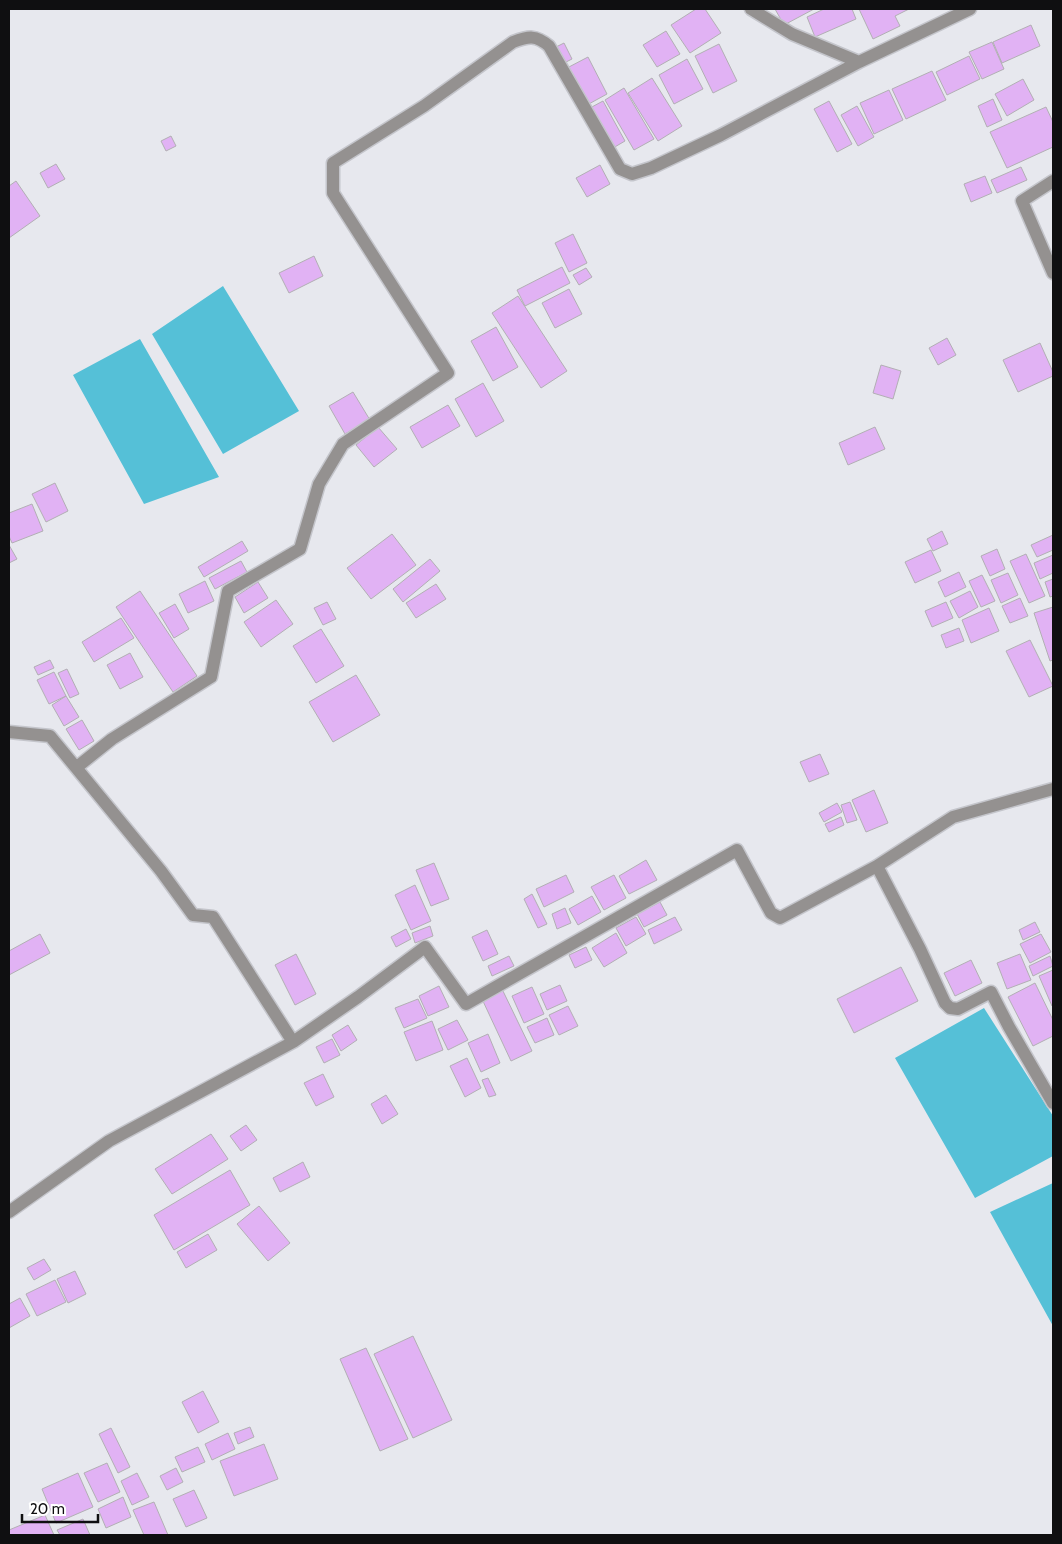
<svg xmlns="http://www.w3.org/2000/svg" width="1062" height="1544" viewBox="0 0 1062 1544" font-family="Cabin,sans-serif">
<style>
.water{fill:#55c0d7}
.building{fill:#e1b2f4;stroke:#b2afb4}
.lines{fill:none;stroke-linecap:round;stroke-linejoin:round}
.street-casing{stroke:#c4c5cb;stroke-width:15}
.street{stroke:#949190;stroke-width:12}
</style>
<rect width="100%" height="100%" fill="#e7e8ee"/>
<path class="water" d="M223 286 299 411 223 454 152 334Z
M140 339 219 477 144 504 73 375Z
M984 1008 1053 1116V1156L975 1198 895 1058Z
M1053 1183V1326L990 1212Z"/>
<path class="building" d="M696 9H705L721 33 690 53 671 25Z
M775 9H814L784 25Z
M824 9H852L856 19 815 37 807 17Z
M859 9H909L895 16 900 26 873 39Z
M1031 25 1040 46 1002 63 993 42Z
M666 31 680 54 657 67 643 45Z
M992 42 1004 69 982 79 969 52Z
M564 43 572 59 564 63 556 47Z
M719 44 737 81 713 93 695 56Z
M969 56 980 79 947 95 936 72Z
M588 57 607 94 587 105 567 68Z
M687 59 703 89 674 104 659 75Z
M932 71 946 100 906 119 892 89Z
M652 78 682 126 658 141 628 93Z
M1023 79 1034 100 1007 116 995 94Z
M624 88 654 139 634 150 605 100Z
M889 90 903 120 874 134 860 103Z
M993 99 1002 120 987 127 978 106Z
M603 101 625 141 613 148 590 108Z
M829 101 852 144 837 152 814 109Z
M857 106 874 137 858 146 841 115Z
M1046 107 1053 122V147L1007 168 990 132Z
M171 136 176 146 166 151 161 141Z
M56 164 65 179 48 188 40 173Z
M600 165 610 184 587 197 576 178Z
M1021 167 1027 180 997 193 991 180Z
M985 176 992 193 971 202 964 184Z
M16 181 40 216 9 238V186Z
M573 234 587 263 569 272 555 243Z
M314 256 323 276 289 293 279 273Z
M562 267 570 283 525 306 517 290Z
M586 268 592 277 579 285 573 275Z
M569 289 582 314 555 328 542 303Z
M518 296 567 371 541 388 492 313Z
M496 327 518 367 493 381 471 341Z
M947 338 956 355 938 365 929 348Z
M1040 343 1053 372V376L1018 392 1003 360Z
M881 365 901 371 893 399 873 393Z
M483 383 504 421 476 437 455 399Z
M353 392 370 420 345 434 329 406Z
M448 405 460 426 422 448 410 427Z
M378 427 397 449 374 467 356 445Z
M875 427 885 449 848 465 839 443Z
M55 483 68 511 46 522 32 494Z
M32 504 43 531 12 543 9 536V513Z
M942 531 948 544 933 551 927 539Z
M392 534 416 565 371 599 347 568Z
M1053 535V550L1037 557 1031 545Z
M242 541 248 551 204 577 198 567Z
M9 545 17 559 9 563Z
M997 549 1005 569 990 576 981 556Z
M931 550 941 571 915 583 905 562Z
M1026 554 1045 596 1029 603 1010 561Z
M1053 555V573L1040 579 1034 563Z
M430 559 440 571 403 602 393 589Z
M241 561 247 572 215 589 209 578Z
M959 572 966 587 945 597 938 582Z
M1008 573 1018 595 1001 603 991 580Z
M982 575 995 601 981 607 969 581Z
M1053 579V596L1050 597 1045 582Z
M205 581 214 601 188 613 179 594Z
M258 582 268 598 244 613 235 597Z
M436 584 446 599 416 618 406 603Z
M140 591 197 676 173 692 116 607Z
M970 591 978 607 959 618 950 601Z
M1020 598 1028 616 1010 623 1002 606Z
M276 600 293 624 261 647 244 622Z
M327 602 336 619 323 625 314 608Z
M946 602 953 618 932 627 925 611Z
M175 604 189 629 174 638 159 613Z
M1053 607V660L1050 661 1034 613Z
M989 608 999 631 971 643 962 620Z
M121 618 134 638 94 662 82 642Z
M959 628 964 641 946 648 941 635Z
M321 629 344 666 316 683 293 646Z
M1030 640 1053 686 1029 697 1006 651Z
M130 653 143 677 120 689 107 665Z
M50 660 54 668 38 675 34 667Z
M67 669 79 694 70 698 58 673Z
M54 672 66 696 49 704 37 680Z
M356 675 380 715 333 742 309 702Z
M66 696 79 717 64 726 52 705Z
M82 720 94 741 79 750 66 729Z
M820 754 829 774 809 782 800 762Z
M874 790 888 823 866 832 852 800Z
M850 802 857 820 847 823 841 805Z
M837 803 842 812 824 822 819 813Z
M841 817 844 825 829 832 825 824Z
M646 860 657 880 629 894 619 876Z
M434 863 449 899 431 906 416 870Z
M566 875 574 892 544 907 536 889Z
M614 875 626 898 604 910 591 887Z
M415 885 431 921 411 930 395 895Z
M532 894 547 924 538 928 524 899Z
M592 896 601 912 578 925 569 909Z
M660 902 667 915 644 927 637 914Z
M565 908 571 923 557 929 552 914Z
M636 917 646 934 626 946 616 928Z
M675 917 682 930 654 944 648 930Z
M1035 922 1040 932 1023 940 1019 930Z
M430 926 433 936 415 943 412 933Z
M406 929 411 939 396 947 391 937Z
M487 930 498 954 483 961 472 937Z
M616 933 627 953 604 967 592 948Z
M40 934 50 953 9 975V951Z
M1041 934 1051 952 1030 963 1020 944Z
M586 947 592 960 575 968 569 955Z
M296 954 316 994 295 1005 275 965Z
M1020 954 1031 980 1007 989 997 963Z
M509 956 514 966 492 976 488 966Z
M1050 956 1053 966 1033 976 1029 966Z
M971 960 982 983 955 996 944 973Z
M901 967 918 1001 854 1033 837 999Z
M1053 970V1006H1052L1039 976Z
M1035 983 1053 1020V1036L1033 1046 1008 997Z
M560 985 567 1001 547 1010 540 994Z
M439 986 449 1007 428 1016 419 996Z
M532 987 544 1014 524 1023 512 996Z
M502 989 532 1051 511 1061 482 999Z
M418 999 427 1018 404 1028 395 1008Z
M568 1006 578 1026 559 1035 549 1015Z
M547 1018 554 1035 535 1043 527 1027Z
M457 1020 468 1040 448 1050 438 1029Z
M432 1021 443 1050 416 1061 404 1032Z
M348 1025 357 1040 341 1051 332 1035Z
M488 1034 500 1063 481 1072 468 1043Z
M332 1039 340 1055 324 1063 316 1047Z
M467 1058 481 1088 465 1097 450 1066Z
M323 1074 334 1097 316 1106 304 1083Z
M488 1078 496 1095 489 1097 482 1080Z
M386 1095 398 1114 382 1124 371 1104Z
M246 1125 257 1140 241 1151 230 1136Z
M211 1134 228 1159 172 1194 155 1169Z
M303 1162 310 1177 280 1192 273 1178Z
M230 1170 250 1205 174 1250 154 1215Z
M259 1206 290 1243 268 1261 237 1224Z
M208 1234 217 1250 186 1268 177 1252Z
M44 1259 51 1270 34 1280 27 1268Z
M75 1271 86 1294 68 1303 57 1279Z
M55 1280 66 1302 37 1316 26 1294Z
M20 1298 30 1316 9 1328V1304Z
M413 1336 452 1420 413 1438 374 1354Z
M366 1348 408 1439 380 1451 340 1359Z
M203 1391 219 1422 198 1433 182 1402Z
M250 1427 254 1437 238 1444 234 1433Z
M111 1428 130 1467 118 1473 99 1434Z
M228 1433 235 1449 212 1460 205 1444Z
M264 1444 278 1479 234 1496 220 1461Z
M198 1447 205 1462 182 1472 175 1457Z
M107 1463 120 1492 98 1502 84 1473Z
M176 1468 183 1482 167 1490 160 1476Z
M78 1473 93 1507 56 1523 42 1489Z
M137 1473 149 1497 132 1505 121 1481Z
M194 1490 207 1518 186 1527 173 1499Z
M123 1497 131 1517 106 1528 98 1509Z
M154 1502 168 1535H144L133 1510Z
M45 1515 54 1535H9V1530Z
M83 1519 90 1535H60L57 1530Z"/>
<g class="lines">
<defs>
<path id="street" d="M751 9 792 34 859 62
M1053 181 1022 201 1053 273
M9 732 50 736 161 871 193 915 213 917 293 1042 358 997 425 947 466 1004 737 850 771 913 780 918 877 866 953 817 1053 789
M77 767 112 739 211 677 228 591 300 549 319 484 343 444 448 373 333 193V163L424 106 513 42C529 36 536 35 549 46L620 169 632 174 651 168 721 135 859 62 970 9
M877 866 920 949 945 1003 950 1008 958 1009 991 992 1009 1027 1053 1103
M9 1212 109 1141 293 1042"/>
</defs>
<use href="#street" class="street-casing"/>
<use href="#street" class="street"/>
</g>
<rect width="1062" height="1544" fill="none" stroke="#0f0f11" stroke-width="20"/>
<path d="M22 1514v8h76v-8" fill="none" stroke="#0f0f11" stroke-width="2.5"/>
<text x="30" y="1514" font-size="15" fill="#0f0f11" stroke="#ffffff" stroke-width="4" paint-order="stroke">20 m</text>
</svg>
